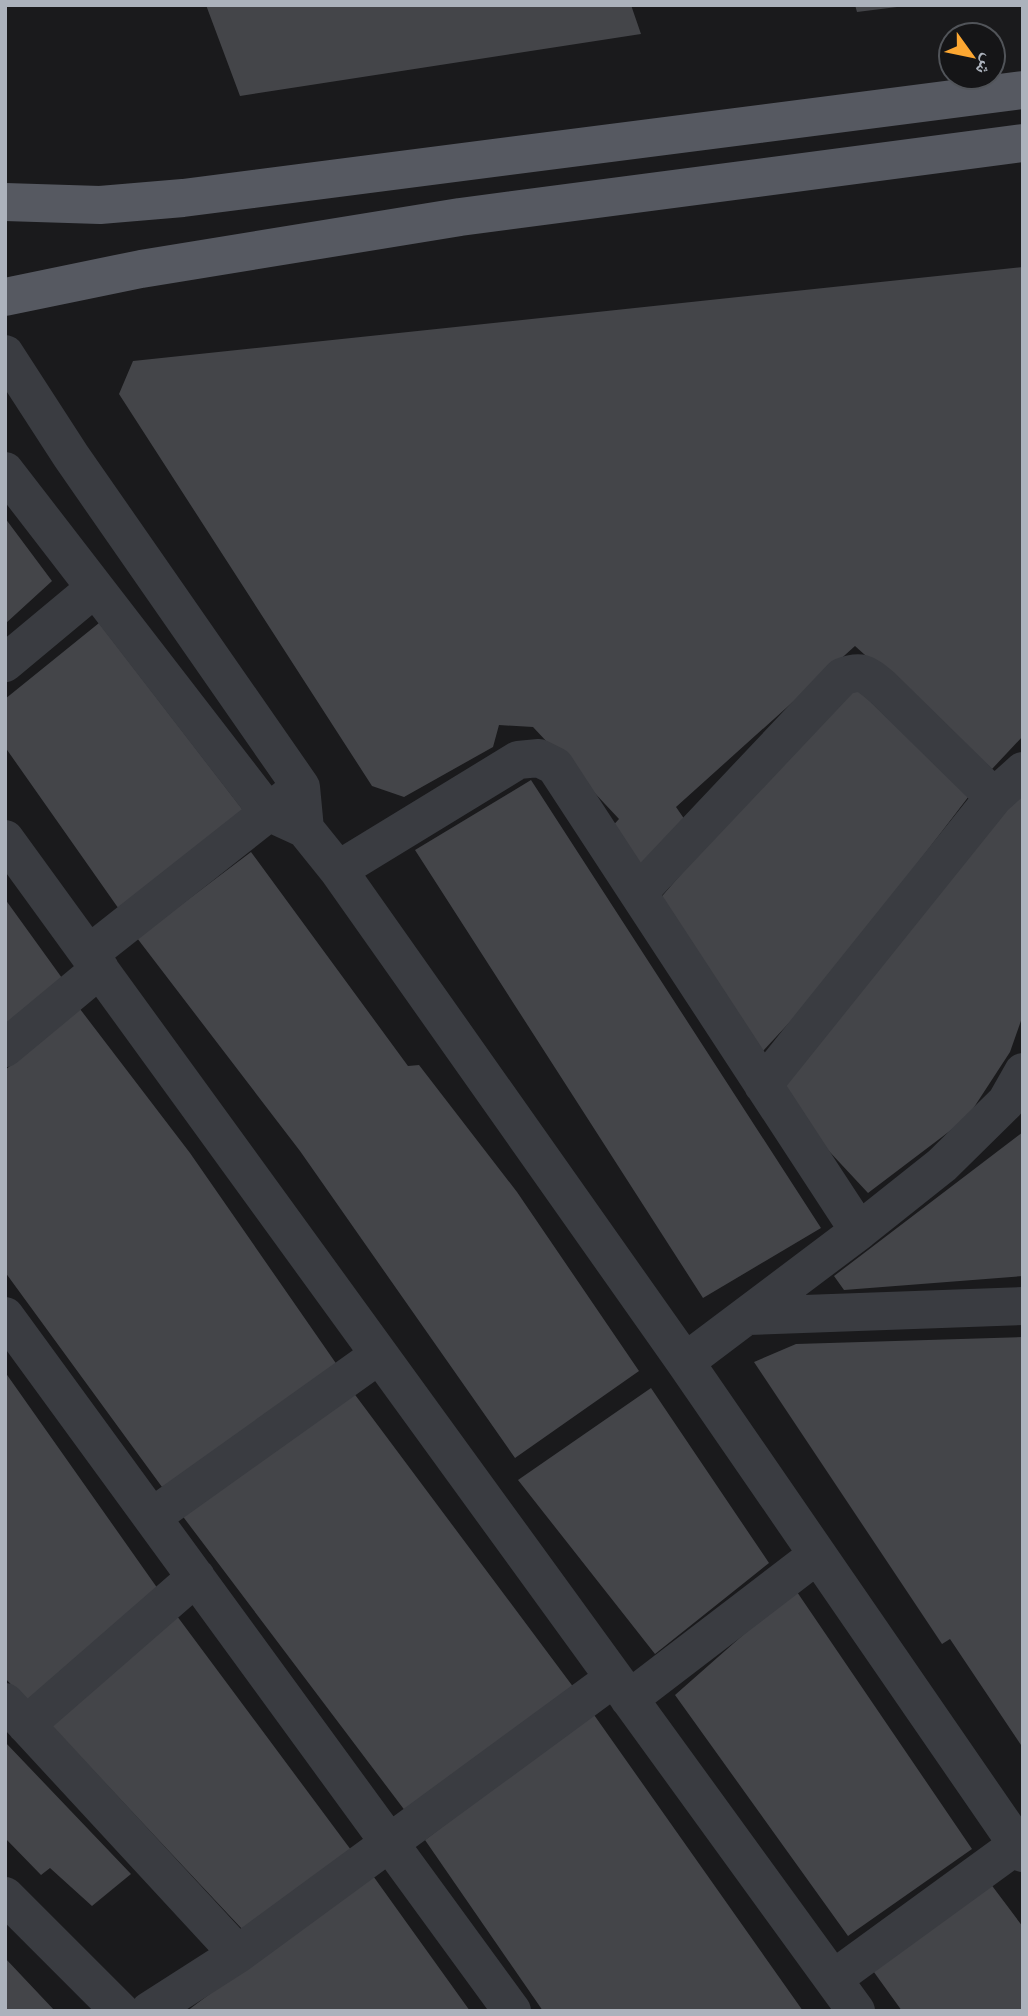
<svg xmlns="http://www.w3.org/2000/svg" width="1028" height="2016" viewBox="0 0 1028 2016" font-family="Raleway,'Noto Naskh Arabic',sans-serif">
<style>
.building{fill:#444549}
.lines{fill:none;stroke-linecap:round;stroke-linejoin:round}
.minor{stroke:#3a3c41;stroke-width:38}
.major{stroke:#565961;stroke-width:38}
</style>
<rect width="100%" height="100%" fill="#1a1a1c"/>
<path class="building" d="M206 5H631L641 34 240 96Z
M855 5H897V7L857 12Z
M1023 267V736L992 769 855 646 676 807 685 820 643 867 607 832 619 819 533 727 499 725 493 747 404 797 372 786 119 394 133 361Z
M5 518 52 581 5 624Z
M99 623 243 810 121 912 5 747V699Z
M851 683 969 796 826 983 763 1051 657 902 782 757Z
M531 780 821 1228 703 1298 415 850Z
M1023 788V1015L1010 1052 967 1118 868 1193 827 1149 777 1084Z
M251 852 408 1066 419 1065 517 1192 639 1371 515 1458 300 1151 137 938Z
M5 899 62 978 5 1025Z
M80 1009 190 1153 342 1372 162 1487 5 1272V1070Z
M1023 1132V1276L844 1290 834 1276Z
M1023 1337V1748L950 1639 942 1644 754 1362 796 1344Z
M5 1372 158 1589 30 1705 5 1678Z
M651 1388 769 1563 655 1654 518 1480Z
M353 1392 577 1692 409 1816 178 1510Z
M795 1589 972 1849 848 1936 675 1695Z
M174 1612 354 1854 243 1930 45 1719Z
M592 1712 803 2011H543L425 1840Z
M5 1742 131 1874 92 1906 50 1868 41 1875 5 1838Z
M371 1873 470 2011H187Z
M990 1883 1023 1927V2011H902L871 1968Z
M5 1958 55 2011H5Z"/>
<g class="lines">
<path class="minor" d="M5 354 71 456 301 787 305 829
M5 471 268 812 305 829 338 870 685 1362 1023 1853
M5 663 95 588
M5 839 856 2011
M338 870 518 760 539 758 555 766 859 1231
M639 892 842 677C862 669 866 674 882 687L994 797
M89 954 288 797
M5 1048 100 969
M763 1085 994 797 1023 771
M5 1316 512 2011
M748 1316 1023 1306
M685 1362 859 1231 942 1165 1006 1102 1023 1072
M152 1517 379 1355
M629 1699 817 1555
M5 1702 238 1954
M26 1725 196 1577
M5 1896 120 2011
M833 1979 1017 1845
M149 2011 238 1954 614 1678"/>
<path class="major" d="M5 202 100 205 183 198 1023 90
M5 297 141 269 460 217 1023 143"/>
</g>
<rect width="1028" height="2016" fill="none" stroke="#acb2bc" stroke-width="14"/>
<g transform="translate(972 56) rotate(123)"><circle r="33" fill="#151517" stroke="#515459" stroke-width="2"/>
<path d="M0-5L12 26L0 18L-12 26Z" fill="#fca732"/>
<text y="-10" font-size="19" font-weight="bold" text-anchor="middle" fill="#acb2bc">ش</text>
</g>
</svg>
